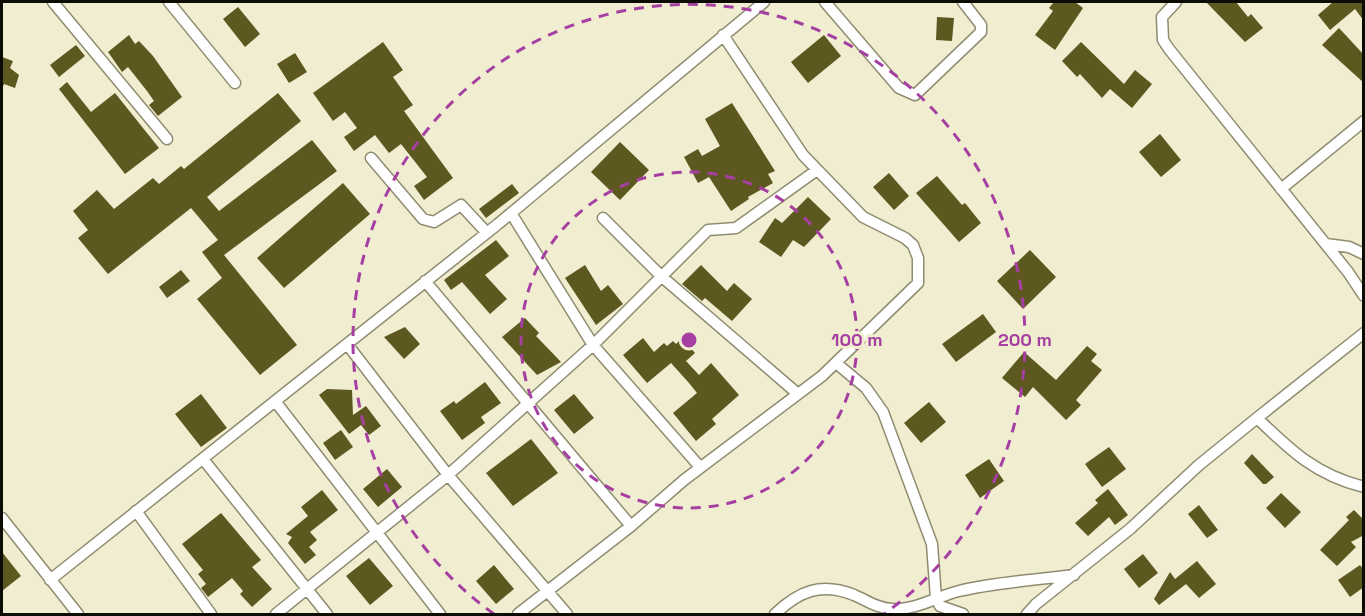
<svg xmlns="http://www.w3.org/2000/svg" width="1365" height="616" viewBox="0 0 1365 616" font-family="'Space Grotesk',sans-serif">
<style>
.building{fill:#5d5720}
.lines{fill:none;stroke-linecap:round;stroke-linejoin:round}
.minor-casing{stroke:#8f8c71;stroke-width:13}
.minor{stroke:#fff;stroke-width:10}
.ring{fill:none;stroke:#a63fa2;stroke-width:3;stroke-dasharray:10 8}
.centre{fill:#a63fa2;stroke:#f0edd0;stroke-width:3}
.ring-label{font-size:18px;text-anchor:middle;font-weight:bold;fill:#a63fa2;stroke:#f0edd0;stroke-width:6;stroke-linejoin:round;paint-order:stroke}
</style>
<rect width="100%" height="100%" fill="#f0edd0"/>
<path class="building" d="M1054 2H1075L1083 8 1055 50 1035 35 1053 11 1049 8Z
M1206 2H1236L1248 17 1251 14 1263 28 1245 42Z
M1333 2H1364V21L1355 9 1330 30 1318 15Z
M238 7 260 34 245 47 223 19Z
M937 17 954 18 952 41 936 40Z
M1339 28 1364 55V83L1322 45Z
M129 35 135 44 139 41 153 56 182 97 158 116 149 105 154 101 147 91 128 67 122 72 108 52Z
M824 35 841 56 808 83 791 62Z
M383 42 403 70 393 77 413 105 404 111 453 178 424 200 414 186 427 177 401 144 389 153 375 135 354 151 344 137 357 128 345 112 333 121 313 93Z
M1081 42 1124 84 1135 70 1152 84 1132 108 1110 89 1102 98 1080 74 1077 77 1062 61Z
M76 45 85 56 59 77 50 65Z
M295 53 307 72 289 83 277 64Z
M2 57 13 61 10 68 19 75 15 88 4 84 2 89Z
M67 82 91 112 115 93 159 148 125 174 59 89Z
M278 93 301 121 207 197 219 211 312 140 337 171 224 255 297 345 260 375 197 299 222 278 202 252 218 240 191 208 108 274 78 238 88 230 73 211 97 190 114 209 153 178 159 184 181 166 184 169Z
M732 103 775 171 768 174 773 183 748 197 749 199 731 211 709 177 698 183 684 157 698 149 702 156 720 146 705 119Z
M1160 134 1181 160 1161 177 1139 152Z
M620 142 649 170 620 200 591 172Z
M889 173 909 196 894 210 873 187Z
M937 176 962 205 965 203 981 223 959 242 916 193Z
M343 183 370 214 284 288 257 258Z
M512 184 519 193 486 218 479 209Z
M808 197 831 219 804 247 793 240 781 257 759 242 775 218 782 223Z
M496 240 509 256 485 275 507 299 490 314 462 282 451 290 444 280Z
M1030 250 1056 277 1023 309 997 281Z
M585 265 601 291 608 285 623 304 596 325 565 278Z
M701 265 727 291 734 283 752 299 732 321 705 298 702 301 682 284Z
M181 270 190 281 167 298 159 287Z
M983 314 996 332 956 362 942 344Z
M525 318 539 333 536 336 561 362 537 375 502 337Z
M405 327 420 344 404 359 384 337Z
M643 338 654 352 664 343 667 346 673 341 676 344 682 338 695 353 686 361 699 375 711 363 739 395 712 419 716 424 696 441 673 413 697 393 689 383 671 363 647 383 623 355Z
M1087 346 1097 354 1091 361 1102 370 1076 400 1081 405 1066 420 1033 387 1025 397 1002 378 1024 352 1056 380Z
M485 382 501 403 481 417 485 423 462 440 440 411 454 401 456 404Z
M327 389 352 390 353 415 366 406 381 426 369 435 361 425 349 434 319 395Z
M201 394 227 428 201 447 175 414Z
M574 394 594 418 574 434 554 410Z
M929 402 946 422 921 443 904 423Z
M341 430 353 447 335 460 323 443Z
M531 439 558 473 513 506 486 473Z
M1109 447 1126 469 1102 487 1085 464Z
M1252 454 1274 477 1266 484H1263L1244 463Z
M989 459 1004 481 980 498 965 475Z
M387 469 402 487 378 507 363 489Z
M1108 489 1128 515 1115 525 1109 517 1088 536 1075 523 1098 503 1095 500Z
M322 490 338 510 310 532 317 540 309 547 316 555 305 564 288 543 292 537 286 534 308 516 301 507Z
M1281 493 1301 512 1285 528 1266 508Z
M1199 505 1218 530 1207 538 1188 514Z
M1354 510 1364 520V535L1351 542 1356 547 1337 566 1320 550 1349 520 1346 517Z
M221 513 261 560 252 567 272 589 252 607 240 594 243 591 232 578 208 597 201 588 206 584 198 574 203 570 182 544Z
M2 552 21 576 2 591Z
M1143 554 1158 573 1139 588 1124 569Z
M369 558 393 586 370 605 346 576Z
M1197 561 1216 584 1199 598 1186 584 1159 605 1154 599 1170 572 1175 579Z
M494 565 514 589 496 604 476 581Z
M1360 565 1364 570V587L1350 597 1338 580Z"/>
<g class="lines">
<defs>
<path id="minor" d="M53 2 167 139
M169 2 235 83
M825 2 899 88 915 95 981 32V25L963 2
M1176 2 1162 17 1163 40 1169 49 1348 272 1364 296
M371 158 423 219 434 222 461 205 487 233
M1281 189 1364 121
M511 213 593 345 700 467
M603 218 661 276 798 394
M1326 244 1349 247 1364 254
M425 281 631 526
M347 344 448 475 567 614
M836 363 866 388 883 412 932 544 936 598 940 606 963 614
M275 401 440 614
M1257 418C1291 451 1316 475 1364 487
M203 459 327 614
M136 511 211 614
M2 518 78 614
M50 580 498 224 764 2
M276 614 448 475 593 345 708 230 736 228 817 170
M518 614 631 526 684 480 822 376 918 283V258L913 245 905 238 863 217 803 155 723 35
M775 614C799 591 821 582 854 595 868 601 877 608 892 609 914 611 938 596 959 591 997 582 1035 580 1074 575
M1027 614 1036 604 1130 529 1199 465 1257 418 1364 333"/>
</defs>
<use href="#minor" class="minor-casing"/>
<use href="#minor" class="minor"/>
</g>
<g class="ring">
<circle cx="689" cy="340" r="168"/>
<path d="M494 614A336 336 0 1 1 884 614"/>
</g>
<circle cx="689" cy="340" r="9" class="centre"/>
<g class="ring-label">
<text x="857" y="346">100 m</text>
<text x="1025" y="346">200 m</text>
</g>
<rect width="1365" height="616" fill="none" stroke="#0d0c04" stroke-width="6"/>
</svg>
